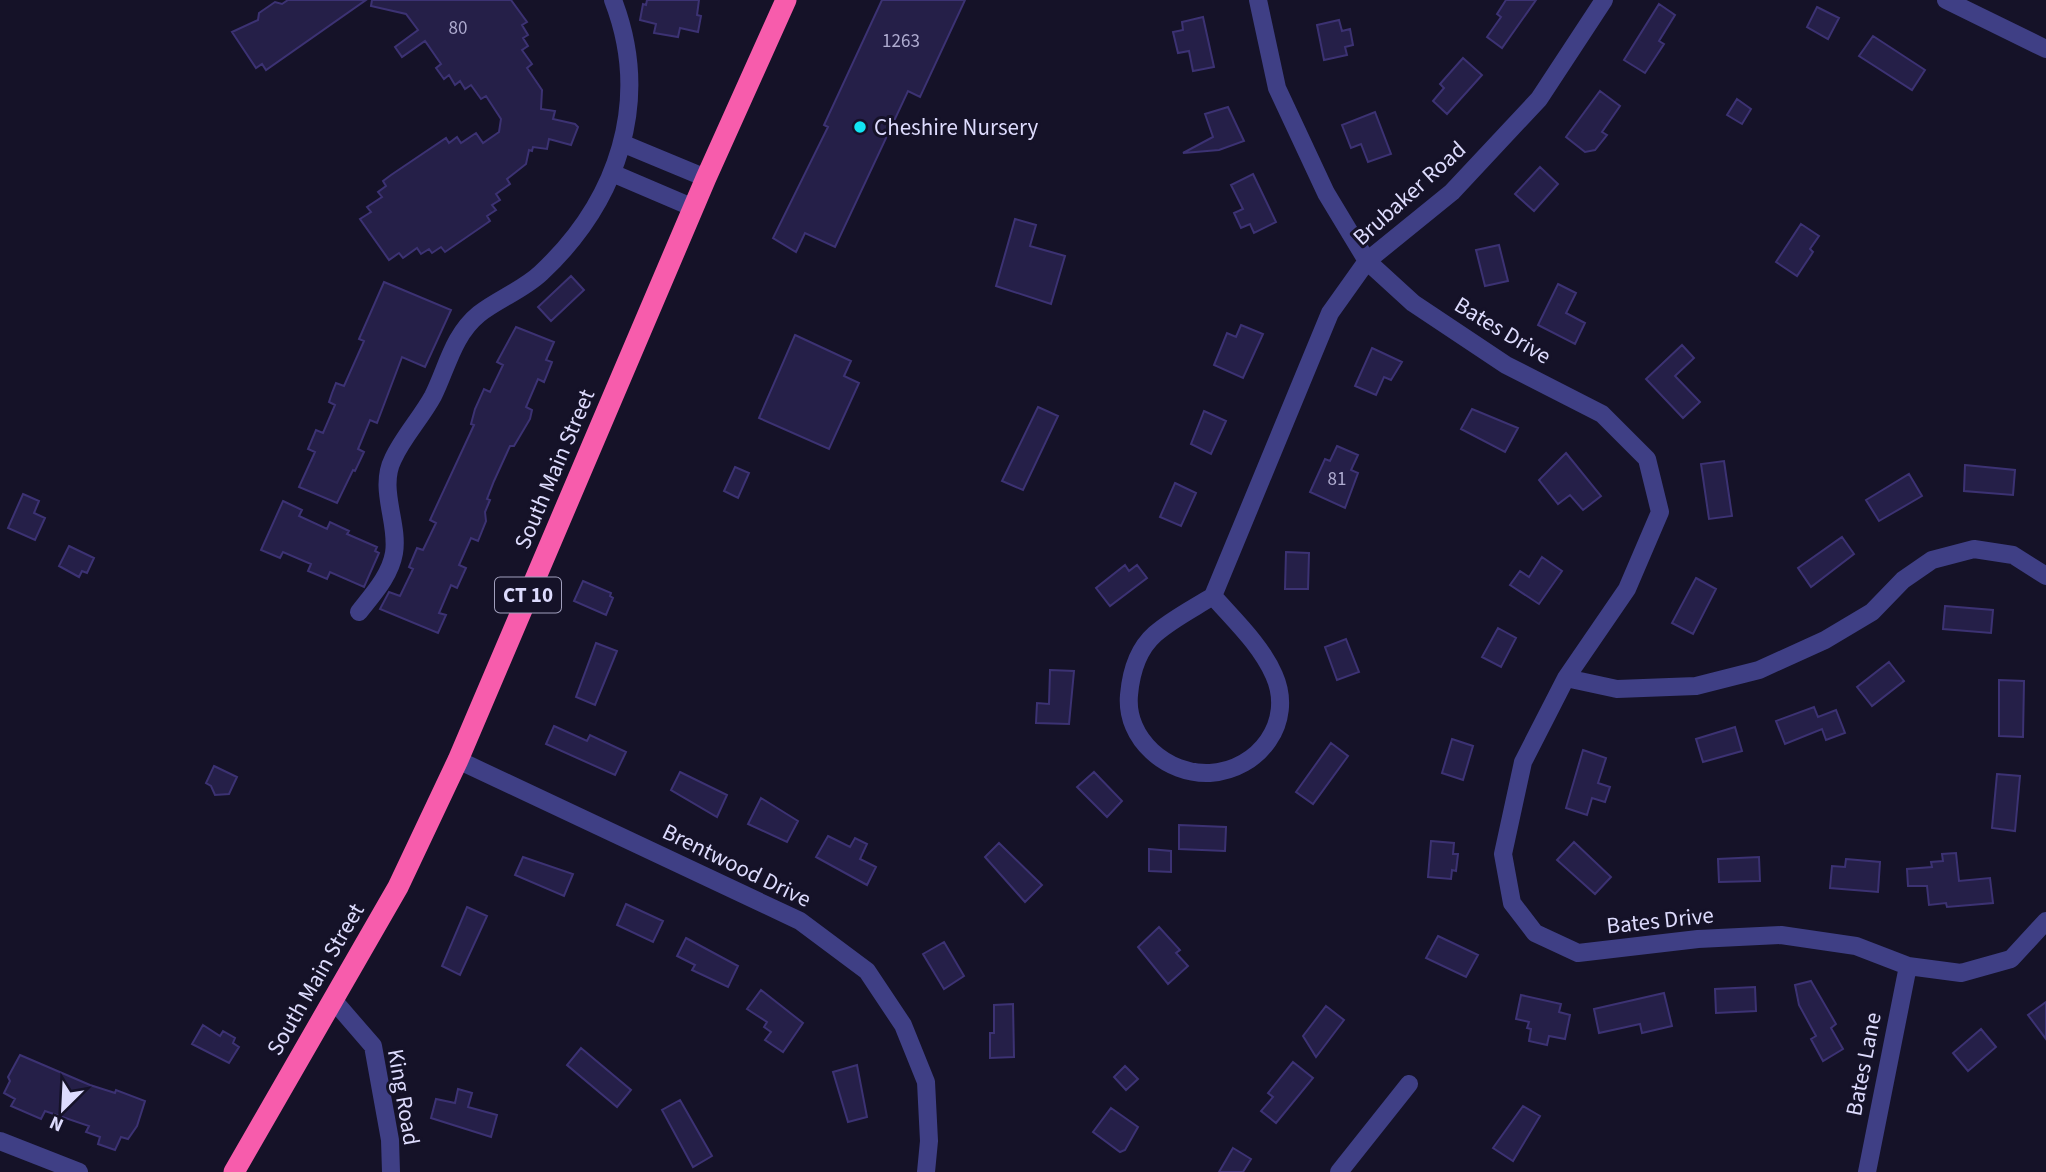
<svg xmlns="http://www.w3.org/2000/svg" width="2046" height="1172" viewBox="0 0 2046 1172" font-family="'Source Sans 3',sans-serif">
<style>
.building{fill:#251f48;stroke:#3c3273;stroke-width:2}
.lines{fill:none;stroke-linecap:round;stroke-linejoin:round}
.minor{stroke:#3f3f85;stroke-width:18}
.highway{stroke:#f75cac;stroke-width:21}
.poi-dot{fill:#11e5f3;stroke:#151228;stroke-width:2.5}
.labels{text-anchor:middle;stroke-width:6;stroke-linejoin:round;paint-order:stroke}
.number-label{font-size:19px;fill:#afacd0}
.shield{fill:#151228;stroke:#a19fbd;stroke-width:2}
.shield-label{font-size:21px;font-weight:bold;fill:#dddbfd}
.poi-label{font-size:23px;fill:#dddbfd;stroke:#151228;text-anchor:start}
.street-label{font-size:23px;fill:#dddbfd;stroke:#151228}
</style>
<rect width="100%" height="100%" fill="#151228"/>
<path class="building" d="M288 0H366L266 70 262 64 256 68 232 32 258 20 259 13 275 2 282 4Z
M372 0H511L527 22 522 25 528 35 523 38 528 46 522 50 532 64 527 68 542 90 541 109 555 111 553 119 575 124 578 127 571 145 549 139 547 149 533 147 532 151 529 150 526 164 507 179 510 184 496 194 500 200 492 205 496 210 487 216 490 221 445 252 441 247 432 253 429 249 421 254 417 248 403 258 399 253 389 260 360 219 371 212 367 207 382 197 378 192 386 186 383 181 391 175 446 138 449 143 457 137 461 143 476 133 483 143 499 132 501 119 486 96 481 99 471 85 465 89 460 81 455 85 449 75 444 79 436 68 441 64 425 41 402 57 395 47 418 30 406 14 371 6Z
M647 0H699L697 15 701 16 698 32 680 28 678 37 654 33 656 24 640 20 643 4 646 5Z
M882 0H965L920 97 908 91 835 247 805 233 796 252 773 238 828 127 824 125Z
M1506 0H1536L1502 48 1487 37 1501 17 1497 14Z
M1659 4 1675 15 1659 41 1664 44 1645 73 1624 60Z
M1817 7 1839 18 1828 39 1807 27Z
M1203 17 1214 67 1193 71 1189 51 1178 53 1173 32 1183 30 1182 22Z
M1339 20 1342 31 1350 29 1353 45 1345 47 1347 55 1324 60 1317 25Z
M1873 36 1925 70 1912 90 1859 56Z
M1463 58 1482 75 1447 114 1433 101 1444 88 1440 84Z
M1600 91 1620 106 1602 132 1607 135 1595 150 1585 152 1566 137Z
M1737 99 1751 109 1742 124 1727 115Z
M1228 107 1244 141 1219 150 1183 153 1213 137 1205 114Z
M1375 112 1391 154 1368 162 1361 144 1351 148 1342 125Z
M1540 167 1558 184 1534 211 1515 194Z
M1253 174 1276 222 1254 233 1250 224 1241 228 1234 213 1243 209 1231 185Z
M1015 219 1036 225 1030 246 1065 256 1051 304 996 286Z
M1801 224 1819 236 1810 249 1813 252 1797 276 1776 262Z
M1499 245 1508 281 1485 286 1476 250Z
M571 276 584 290 551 321 538 307Z
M384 282 451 310 425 367 402 357 377 423 370 420 358 449 364 452 355 471 353 470 337 503 299 487 315 452 308 449 316 430 323 433 335 405 329 402 332 393 336 383 344 386 364 341 359 339Z
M1558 284 1576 293 1566 313 1585 323 1575 344 1538 325Z
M1241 325 1263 334 1243 378 1214 365 1227 333 1236 337Z
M516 327 554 342 546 360 552 362 544 382 538 379 526 407 532 410 530 419 514 446H510L494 481 487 499 490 500 485 512 486 521 478 541 471 538 459 565 466 568 457 588 451 585 439 613 446 615 438 633 380 609 389 592 400 596 413 569 409 567 417 548 423 550 436 523 430 520 474 425 471 424 475 409 484 389 490 392 503 365 497 362Z
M795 335 851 361 844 376 859 383 829 449 759 418Z
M1682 345 1694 358 1675 376 1700 402 1683 418 1646 379Z
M1372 348 1402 362 1391 380 1384 377 1376 395 1355 386Z
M1038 407 1058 416 1023 490 1002 481Z
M1472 409 1518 428 1505 452 1461 429Z
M1204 411 1226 421 1211 454 1191 444Z
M1337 446 1358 455 1351 470 1358 473 1345 508 1310 492 1325 459 1330 461Z
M1566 453 1601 496 1583 510 1570 495 1558 504 1539 480Z
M1724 461 1732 516 1709 519 1701 464Z
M1965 465 2015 470 2013 495 1964 491Z
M735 467 749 473 738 498 724 491Z
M1909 474 1922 496 1879 521 1866 500Z
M1175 483 1196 493 1181 526 1160 517Z
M23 494 39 501 34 513 45 518 35 540 8 528Z
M283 501 302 510 299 516 327 529 330 522 349 531 347 534 377 547 375 551 379 553 364 587 330 572 327 579 308 571 311 564 283 552 280 558 261 550Z
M1842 537 1854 554 1811 587 1798 568Z
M69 546 94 558 87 573 82 571 79 577 59 566Z
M1286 552 1309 553 1308 589H1285Z
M1542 557 1562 571 1539 604 1510 585 1520 571 1529 577Z
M1125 565 1129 571 1137 565 1147 578 1110 606 1096 588Z
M1696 578 1716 589 1693 634 1672 623Z
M583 581 611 593 610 596 613 598 606 615 574 601Z
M1945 606 1993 610 1991 633 1943 629Z
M1498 628 1516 638 1501 667 1482 657Z
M1346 639 1359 672 1337 680 1325 647Z
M596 643 617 651 595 705 576 697Z
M1889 662 1904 681 1872 706 1857 687Z
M1050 670 1074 671 1069 724 1036 723 1037 703 1049 704Z
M1999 680 2024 681 2023 737 1999 736Z
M1814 707 1818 717 1836 710 1845 733 1826 740 1822 729 1785 744 1776 721Z
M554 726 587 741 590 735 626 752 615 775 546 744Z
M1735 727 1742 751 1703 762 1696 739Z
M1452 739 1473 746 1463 780 1442 773Z
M1331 743 1348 756 1313 804 1296 792Z
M1583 750 1606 758 1598 783 1610 787 1605 802 1592 798 1587 815 1566 808Z
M214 766 237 777 229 794 215 795 211 786 206 783Z
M680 772 727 795 717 817 671 790Z
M1094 772 1122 801 1107 817 1077 787Z
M1997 774 2020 776 2015 831 1992 828Z
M761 798 798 821 787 842 748 824Z
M1179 825 1226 827 1225 851 1179 849Z
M828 836 850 847 855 838 867 844 860 859 876 867 867 885 816 857Z
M1431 841 1454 843 1453 854H1458L1456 871 1452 870 1451 879 1428 877Z
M1574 842 1611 877 1595 894 1557 860Z
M999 843 1042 885 1025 902 985 857Z
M1149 849 1171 851V872L1149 871Z
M1956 853 1959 881 1990 878 1993 903 1947 907 1946 903 1929 905 1927 886H1908L1907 869 1932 867 1931 862 1943 861 1942 854Z
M523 857 573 874 564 896 515 875Z
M1759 857 1760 881 1719 882 1718 859Z
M1846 859 1880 862 1878 892 1830 888 1832 866 1845 867Z
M626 904 663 921 653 942 617 925Z
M467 907 487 916 460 975 442 966Z
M1159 927 1180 950 1176 953 1188 966 1168 984 1138 947Z
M1438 936 1478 955 1466 977 1426 958Z
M686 938 738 966 728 987 692 970 695 965 677 956Z
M944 942 964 976 944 989 923 954Z
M1811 981 1836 1024 1831 1028 1843 1049 1823 1061 1811 1039 1816 1036 1799 1005 1795 985Z
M1755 987 1756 1011 1716 1013 1715 989Z
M761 990 803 1023 783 1052 765 1040 771 1032 764 1027 767 1022 747 1009Z
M1664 993 1672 1026 1642 1033 1640 1024 1599 1033 1594 1009Z
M1521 995 1561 1004 1559 1012 1570 1015 1565 1039 1549 1036 1547 1045 1529 1041 1531 1029 1527 1028 1529 1022 1516 1019Z
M2046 1002V1039L2028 1015Z
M1013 1004 1014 1057 990 1058V1033H994V1005Z
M1326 1006 1344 1020 1316 1057 1303 1036Z
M203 1025 220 1036 223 1031 235 1038 233 1043 239 1047 229 1063 192 1044Z
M1981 1029 1996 1047 1968 1071 1953 1053Z
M581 1048 631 1090 617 1107 567 1065Z
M20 1055 90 1085 115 1093 116 1090 145 1101 137 1126 128 1139 121 1137 115 1150 98 1144 100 1137 86 1132 89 1126 45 1111 41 1119 11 1106 15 1099 4 1093 10 1081 8 1077Z
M1293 1062 1313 1078 1276 1123 1261 1111 1273 1097 1268 1093Z
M857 1065 867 1117 848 1122 833 1072Z
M1125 1066 1138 1079 1126 1090 1114 1077Z
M458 1089 472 1093 468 1107 497 1115 491 1137 431 1118 436 1099 455 1103Z
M680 1100 712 1156 693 1167 662 1110Z
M1523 1106 1540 1116 1513 1161 1493 1148Z
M1111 1108 1138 1127 1125 1150 1120 1152 1093 1132Z
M1233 1148 1251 1159 1243 1172H1219Z"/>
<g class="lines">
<path class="minor" d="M1258 0 1277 88 1326 193 1367 261 1413 303 1506 365 1602 414 1647 459 1660 512 1627 589 1566 678 1523 762 1503 854 1512 903 1535 933 1578 953 1698 939 1781 935 1856 946 1908 966 1961 973 2011 959 2046 921
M1946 0 2046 49
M624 144 706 178
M612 173 694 208
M1213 596 1330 313 1367 261 1452 192 1539 99 1604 0
M1213 596C1234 620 1261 645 1274 675 1295 722 1259 770 1210 773 1167 775 1125 739 1129 695 1131 672 1137 650 1155 634 1172 619 1194 608 1213 596Z
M359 612C373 594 390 576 394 553 399 523 378 489 393 459 403 437 421 418 433 396 447 368 453 335 479 314 498 299 523 290 541 273 618 201 652 101 613 0
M1566 678 1617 689 1696 686 1759 670 1825 640 1872 612 1903 580 1932 560 1974 549 2013 555 2046 576
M458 760 800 921 867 971 903 1025 926 1082 929 1141 926 1172
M334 1001 373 1046 390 1140 391 1172
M0 1141 79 1172
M1339 1172 1409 1084
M1867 1172 1908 966"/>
<path class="highway" d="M234 1172 398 887 458 760 706 178 786 0"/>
</g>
<circle class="poi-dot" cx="860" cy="127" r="7"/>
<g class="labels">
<g class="number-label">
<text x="458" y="34">80</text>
<text x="901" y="47">1263</text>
<text x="1337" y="485">81</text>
</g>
<rect class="shield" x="495" y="577.5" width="66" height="35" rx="5"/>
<g class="shield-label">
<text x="528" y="602">CT 10</text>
</g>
<g class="poi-label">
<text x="874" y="135">Cheshire Nursery</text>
</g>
<g class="street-label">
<text transform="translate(1409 193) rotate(-42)" y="8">Brubaker Road</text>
<text transform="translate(1503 330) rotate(31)" y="8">Bates Drive</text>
<text transform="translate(554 469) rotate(-67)" y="8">South Main Street</text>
<text transform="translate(737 865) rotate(26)" y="8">Brentwood Drive</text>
<text transform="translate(1660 920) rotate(-6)" y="8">Bates Drive</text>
<text transform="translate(315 979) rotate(-60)" y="8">South Main Street</text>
<text transform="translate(1863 1064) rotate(-79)" y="8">Bates Lane</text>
<text transform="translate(404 1097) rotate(80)" y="8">King Road</text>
</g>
</g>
<g transform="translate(63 1109) rotate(204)" stroke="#151228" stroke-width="5" paint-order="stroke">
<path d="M0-5L12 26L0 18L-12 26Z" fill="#dddbfd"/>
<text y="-10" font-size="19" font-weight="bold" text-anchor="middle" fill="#dddbfd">N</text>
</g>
</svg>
